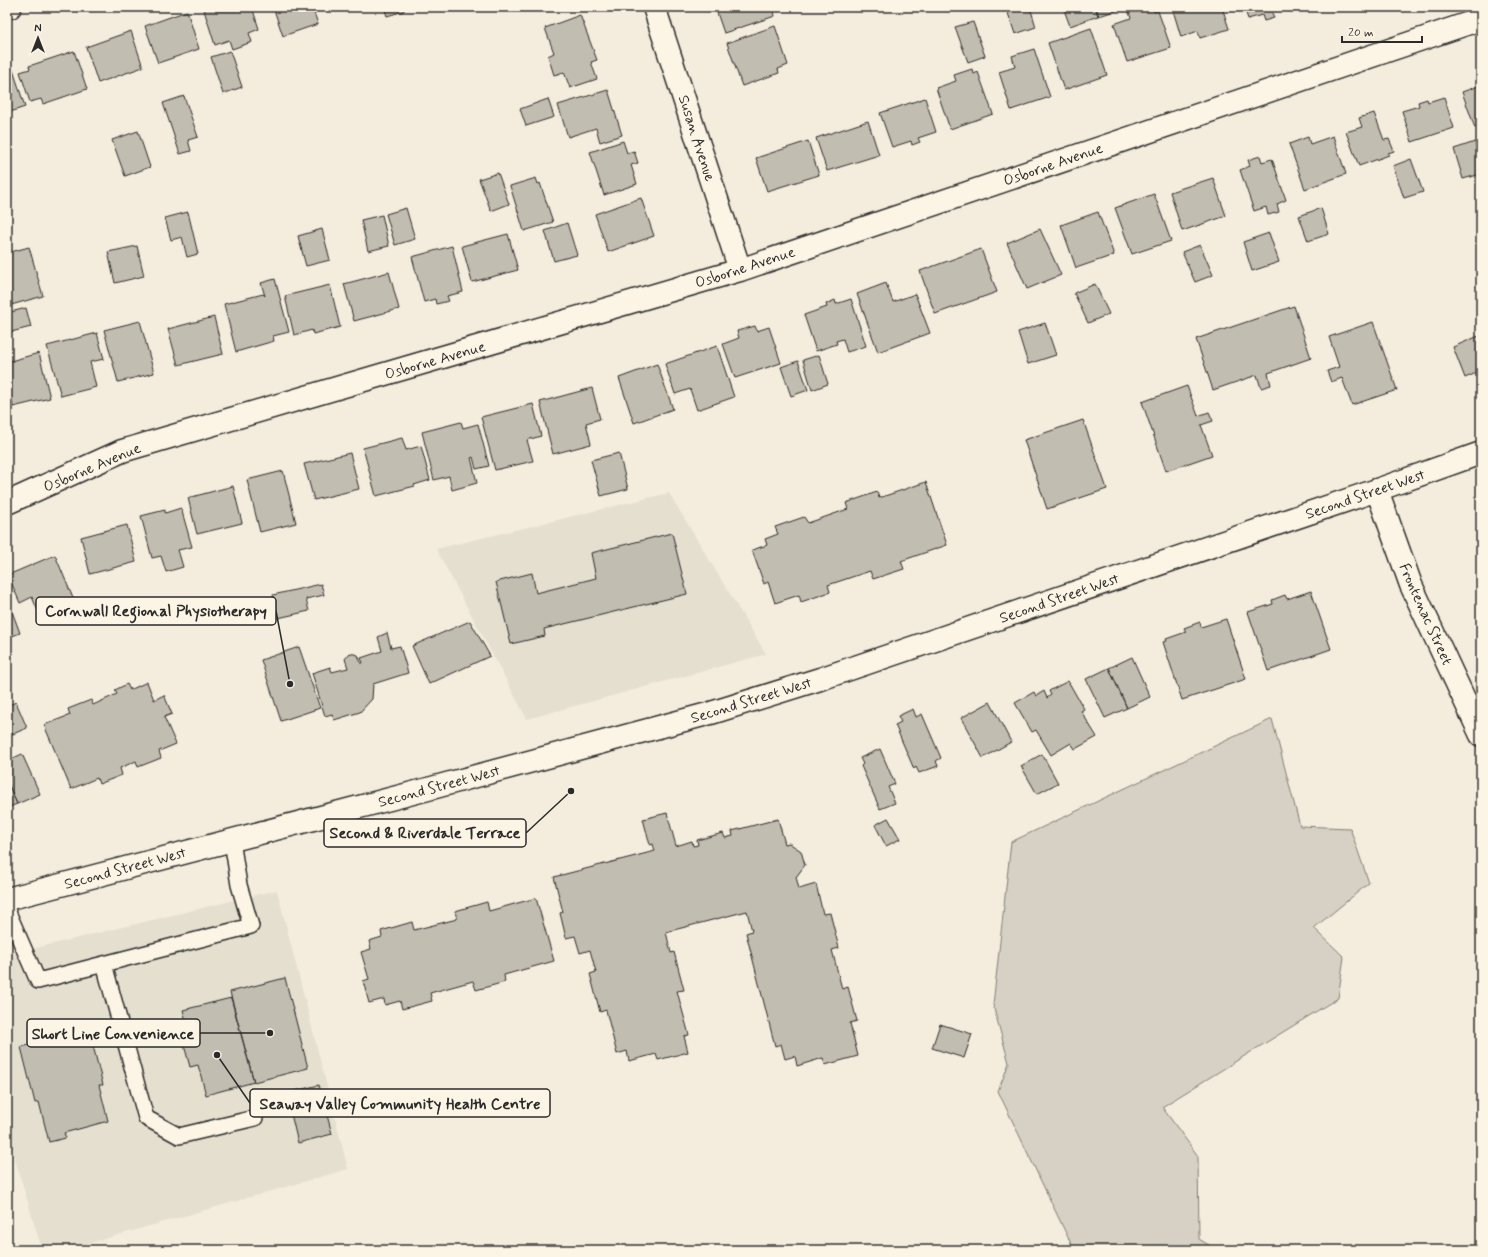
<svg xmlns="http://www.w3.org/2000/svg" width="1488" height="1257" viewBox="0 0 1488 1257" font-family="Mynerve,sans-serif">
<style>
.built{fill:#e5dfd0}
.green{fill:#d6d1c4;stroke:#807e78}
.building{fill:#c2bdb1;stroke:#2b2b2b}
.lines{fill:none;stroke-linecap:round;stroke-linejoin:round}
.service-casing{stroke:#2b2b2b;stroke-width:18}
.minor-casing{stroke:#2b2b2b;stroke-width:25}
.secondary-casing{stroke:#2b2b2b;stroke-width:25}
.service{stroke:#fcf5e5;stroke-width:15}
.minor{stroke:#fcf5e5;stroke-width:22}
.secondary{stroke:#fcf5e5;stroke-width:22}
.labels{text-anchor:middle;stroke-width:3;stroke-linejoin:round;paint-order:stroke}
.street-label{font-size:15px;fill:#2b2b2b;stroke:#fcf5e5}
.leader{fill:none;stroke:#2b2b2b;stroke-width:1.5}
.callout-dot{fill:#2b2b2b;stroke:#fcf5e5;stroke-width:1.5}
.callout{fill:#fcf5e5;stroke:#2b2b2b;stroke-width:1.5}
.callout-label{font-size:16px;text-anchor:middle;font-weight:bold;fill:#2b2b2b}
</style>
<rect width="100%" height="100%" fill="#f4edde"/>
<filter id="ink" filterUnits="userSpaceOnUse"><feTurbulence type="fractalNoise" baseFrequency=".025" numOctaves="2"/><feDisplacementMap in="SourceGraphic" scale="8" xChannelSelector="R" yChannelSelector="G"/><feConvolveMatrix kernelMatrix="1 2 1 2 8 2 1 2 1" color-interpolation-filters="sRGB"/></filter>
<g filter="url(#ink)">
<path class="built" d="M669 493 766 654 527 719 436 549Z
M277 890 348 1169 66 1250H42L7 1132V955Z"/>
<path class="green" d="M1272 719 1300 826 1350 828 1369 883 1314 928 1344 957 1338 998 1162 1107 1198 1156 1199 1239 1217 1250H1074L998 1091 1009 1063 993 1005 1011 842Z"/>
<path class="building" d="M203 7H252L259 29 249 33 252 42 232 49 229 40 215 45Z
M273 7H312L318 24 283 36Z
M384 7H403L404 11 387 16Z
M715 7H773L775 16 724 33Z
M1006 7H1030L1036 27 1015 34Z
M1063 7H1095L1098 16 1070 26Z
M1096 7H1117L1118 10 1099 16Z
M1136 7H1153L1154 12 1158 11 1171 48 1127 62 1114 24 1131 18 1128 10Z
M1172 7H1222L1229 29 1200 38 1198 31 1181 37Z
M1244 7H1281L1271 10 1274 18 1264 21 1262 15 1248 19Z
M187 11 199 49 158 63 145 26Z
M580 15 597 60 591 62 597 79 570 88 564 72 554 75 548 56 554 53 545 28Z
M973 22 985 56 968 62 955 27Z
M775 26 788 65 778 69 779 73 742 86 727 43Z
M1091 28 1107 75 1064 90 1048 43Z
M131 31 143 67 98 83 86 47Z
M1034 49 1050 97 1011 110 999 72 1015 67 1012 56Z
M74 51 87 89 43 104 41 99 30 102 20 72 30 69 29 66Z
M230 51 242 87 223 94 211 57Z
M972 69 974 74 978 72 993 114 950 129 936 88 956 81 954 75Z
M13 70 25 107 7 113V72Z
M1481 80V126L1475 128 1462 92 1481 85 1479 81Z
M608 90 622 135 600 142 596 128 568 137 558 105Z
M184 96 198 137 188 140 191 151 180 154 163 103Z
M1444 97 1454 128 1412 142 1402 111 1419 106 1418 102 1427 99 1428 102Z
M925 98 936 132 918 138 920 142 912 145 911 141 892 147 880 113Z
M548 99 554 117 526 126 520 109Z
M1374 113 1384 140 1389 139 1394 151 1388 153 1389 155 1359 166 1346 132 1362 127 1359 118Z
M868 121 879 155 827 171 816 138Z
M138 131 150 167 125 176 112 140Z
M1333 136 1346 174 1305 189 1289 144 1308 137 1310 144Z
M623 141 627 153 634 151 638 163 631 165 637 184 604 195 590 152Z
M808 141 819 175 767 191 756 158Z
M1475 142 1481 162V174L1463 179 1454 149Z
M1260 156 1262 162 1272 159 1286 200 1277 204 1279 212 1268 215 1266 207 1254 211 1240 170 1250 166 1248 160Z
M1411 159 1423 192 1404 198 1393 166Z
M498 173 509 204 491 211 479 179Z
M536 178 538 184 540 183 553 222 524 231 510 186Z
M1213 178 1226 216 1182 231 1170 192Z
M1154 194 1171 241 1132 254 1115 208Z
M641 198 654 236 608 252 595 214Z
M406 208 415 239 395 245 386 214Z
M1321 208 1329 234 1308 241 1299 216Z
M188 212 198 254 187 257 182 237 171 240 165 218Z
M1098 212 1114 255 1076 268 1061 225Z
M382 215 389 246 368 251 361 220Z
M567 223 577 255 554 261 545 231Z
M322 229 330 260 306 266 298 236Z
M1040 229 1061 275 1027 289 1007 243Z
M1269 233 1279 262 1252 271 1243 242Z
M508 234 518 270 472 282 462 246Z
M1200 245 1213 275 1195 282 1182 252Z
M137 246 144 276 115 283 108 252Z
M452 246 463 292 447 296 449 301 436 304 435 299 424 302 412 257Z
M29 247 43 296 11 305 7 292V253Z
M981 249 997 292 935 314 920 271Z
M389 272 399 309 354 321 344 284Z
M275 279 289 332 273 336 274 341 236 352 224 304 263 294 265 296 261 283Z
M886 283 893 302 915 294 930 333 878 352 857 294Z
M1095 284 1109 314 1088 323 1074 293Z
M330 285 340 327 313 334 312 330 294 335 285 296Z
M851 299 866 346 847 352 843 339 836 341 837 344 816 351 804 315 827 307 826 304 835 300 836 304Z
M1294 306 1311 358 1268 373 1271 385 1261 388 1257 375 1213 390 1196 339Z
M26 308 31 327 7 333V313Z
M214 317 223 354 178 365 168 329Z
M140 321 154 373 118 382 104 330Z
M1373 322 1397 390 1352 405 1342 378 1331 382 1327 371 1339 367 1329 337Z
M1045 323 1056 355 1028 364 1018 332Z
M755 326 757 331 769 327 781 363 735 378 723 344 739 338 737 331Z
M97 333 104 359 90 362 96 387 61 396 47 346Z
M1481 335V371L1465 378 1453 347Z
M717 346 734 397 697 410 690 389 675 394 665 364Z
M39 353 50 398 13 407 7 384V362Z
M819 355 828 384 812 390 803 360Z
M798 361 808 390 791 396 781 367Z
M657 364 673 409 634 423 619 378Z
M1187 386 1198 416 1209 412 1213 421 1201 425 1212 455 1166 471 1142 402Z
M592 388 600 419 586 423 591 444 553 454 540 402Z
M533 404 541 436 527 440 533 461 495 470 481 417Z
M1083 420 1107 489 1047 509 1024 440Z
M461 422 463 428 478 424 489 466 476 469 473 457 471 458 477 483 452 490 449 476 434 480 422 432Z
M402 438 406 450 421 446 430 480 414 485 415 486 376 496 363 448Z
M350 453 359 489 314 500 304 464Z
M619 453 628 489 601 496 591 460Z
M283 471 296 523 260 532 247 480Z
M926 482 947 545 901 561 904 569 873 579 870 571 828 585 830 592 801 602 799 595 775 603 768 582 764 584 752 550 767 545 765 539 778 534 775 527 804 517 808 523 848 509 846 503 877 492 879 498Z
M233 486 242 523 197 534 188 498Z
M181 508 192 547 178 550 183 567 166 572 161 556 152 558 141 516 165 510V513Z
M127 525 136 562 90 574 81 537Z
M672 533 687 594 544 629 545 636 511 644 496 582 532 573 536 593 596 578 591 553Z
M55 555 75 603 41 618 32 597 20 603 8 575Z
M321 584 324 595 306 599 309 611 278 618 273 595Z
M1311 591 1331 649 1268 671 1248 612 1273 604 1272 600 1285 595 1287 599Z
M7 598 20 633 7 638Z
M1226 619 1246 679 1182 700 1163 642 1167 641 1166 639 1186 632 1184 628 1200 622 1201 627Z
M470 621 490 656 429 684 412 646Z
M387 633 391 648 400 646 408 673 373 684 372 699 360 712 334 720 332 714 325 716 312 673 330 667 332 672 348 668 345 659 350 653 358 655 361 663H363L361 658 382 651 378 637Z
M299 647 320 708 281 721 261 660Z
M1132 657 1150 697 1127 708 1109 668Z
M1109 668 1127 708 1105 718 1086 679Z
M1068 681 1084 709 1081 711 1097 737 1075 749 1071 743 1051 755 1036 730 1032 732 1015 703 1034 692 1036 696 1044 691 1047 698 1051 695 1049 691Z
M147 682 154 700 164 695 172 714 164 717 176 744 159 751 161 758 138 767 136 761 120 768 122 775 99 784 97 778 71 789 44 725 70 715 68 709 91 700 93 705 117 694 115 690 127 684 130 690Z
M16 702 27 728 8 736 7 733V706Z
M990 702 1011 742 983 758 961 718Z
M913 709 916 717 922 714 941 758 936 761 938 766 919 773 916 767 914 769 895 725 901 722 898 716Z
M880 749 895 784 888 787 895 803 880 809 861 766 863 764 860 758Z
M22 754 40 794 17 804 7 781V761Z
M1042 754 1058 783 1037 794 1021 766Z
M7 781 17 804 7 808Z
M667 813 676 846 692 841 693 846 698 845 697 840 723 833 725 838 733 836 732 831 778 819 785 844 789 843 801 851 805 865 796 877 799 889 816 884 823 914 830 913 839 948 832 950 842 989 848 987 857 1021 850 1023 858 1056 825 1065 823 1058 797 1066 795 1056 785 1059 781 1044 775 1046 746 933 752 931 747 911 666 932 671 953 674 952 684 990 677 991 689 1035 684 1036 688 1052 658 1060 656 1054 629 1061 627 1051 617 1054 606 1010 600 1012 590 974 596 972 590 950 580 953 575 936 566 938 560 913 563 912 554 877 655 851 653 844 650 845 643 819Z
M888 818 900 839 886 846 875 825Z
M536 898 554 961 504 975 505 982 476 990 473 981 430 993 432 1001 402 1009 400 1001 385 1005 384 999 369 1003 363 981 369 979 361 952 371 949 369 941 382 937 381 931 412 922 414 930 457 919 455 911 487 902 489 911Z
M285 978 308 1068 254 1082 230 992Z
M231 998 254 1082 206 1095 198 1065 190 1067 184 1045 192 1043 183 1010Z
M940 1024 972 1034 964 1058 932 1048Z
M57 1029 60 1037 89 1030 103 1085H99L108 1121 64 1133 66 1138 49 1142 39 1102 35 1103 21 1047 49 1040 47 1032Z
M319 1085 332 1134 298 1143 286 1093Z"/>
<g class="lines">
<defs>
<path id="service" d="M7 910 38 981 251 926 239 885 232 841
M104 964 146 1118 179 1136 255 1118"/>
<path id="minor" d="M654 7 740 270
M7 8 10 7
M1377 490 1411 585 1481 735
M7 503 122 451 740 270 1481 19"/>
<path id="secondary" d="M7 899 428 789 711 713 820 679 1377 490 1481 453"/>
</defs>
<use href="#service" class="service-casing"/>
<use href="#minor" class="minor-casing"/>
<use href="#secondary" class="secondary-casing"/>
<use href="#service" class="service"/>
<use href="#minor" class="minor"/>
<use href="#secondary" class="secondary"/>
</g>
</g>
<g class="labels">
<g class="street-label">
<text transform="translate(697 138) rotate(72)" y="5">Susan Avenue</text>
<text transform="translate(1053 164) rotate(-19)" y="5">Osborne Avenue</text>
<text transform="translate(745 267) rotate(-18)" y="5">Osborne Avenue</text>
<text transform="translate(435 360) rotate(-16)" y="5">Osborne Avenue</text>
<text transform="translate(92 467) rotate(-23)" y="5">Osborne Avenue</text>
<text transform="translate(1365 494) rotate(-19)" y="5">Second Street West</text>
<text transform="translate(1059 598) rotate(-19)" y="5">Second Street West</text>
<text transform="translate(1426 614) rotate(66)" y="5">Frontenac Street</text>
<text transform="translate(751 700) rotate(-17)" y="5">Second Street West</text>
<text transform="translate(439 786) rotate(-15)" y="5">Second Street West</text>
<text transform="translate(125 868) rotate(-15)" y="5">Second Street West</text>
</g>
</g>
<path class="leader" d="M290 684L276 611M571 791L526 833M270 1033L200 1033M217 1055L250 1103"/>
<g class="callout-dot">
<circle cx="290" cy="684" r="4"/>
<circle cx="571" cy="791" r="4"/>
<circle cx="270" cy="1033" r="4"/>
<circle cx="217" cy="1055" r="4"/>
</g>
<g class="callout">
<rect x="36" y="597" width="240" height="28" rx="4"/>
<rect x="324" y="819" width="202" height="28" rx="4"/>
<rect x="27" y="1019" width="173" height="28" rx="4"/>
<rect x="250" y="1089" width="300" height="28" rx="4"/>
</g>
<g class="callout-label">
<text x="156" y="616">Cornwall Regional Physiotherapy</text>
<text x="425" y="838">Second &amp; Riverdale Terrace</text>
<text x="113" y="1039">Short Line Convenience</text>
<text x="400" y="1109">Seaway Valley Community Health Centre</text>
</g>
<rect width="1488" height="1257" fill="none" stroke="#fcf5e5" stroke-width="24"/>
<rect x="12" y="12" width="1464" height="1233" fill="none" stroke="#2b2b2b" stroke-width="1.5" filter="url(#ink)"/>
<g transform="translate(38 38)" stroke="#fcf5e5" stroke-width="3" paint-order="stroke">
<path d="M0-3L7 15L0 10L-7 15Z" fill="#2b2b2b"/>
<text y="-6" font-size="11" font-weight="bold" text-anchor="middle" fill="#2b2b2b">N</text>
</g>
<path d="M1342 36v6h80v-6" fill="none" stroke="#2b2b2b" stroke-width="2"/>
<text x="1348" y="36" font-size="12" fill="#2b2b2b" stroke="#fcf5e5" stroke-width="3" paint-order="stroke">20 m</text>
</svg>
